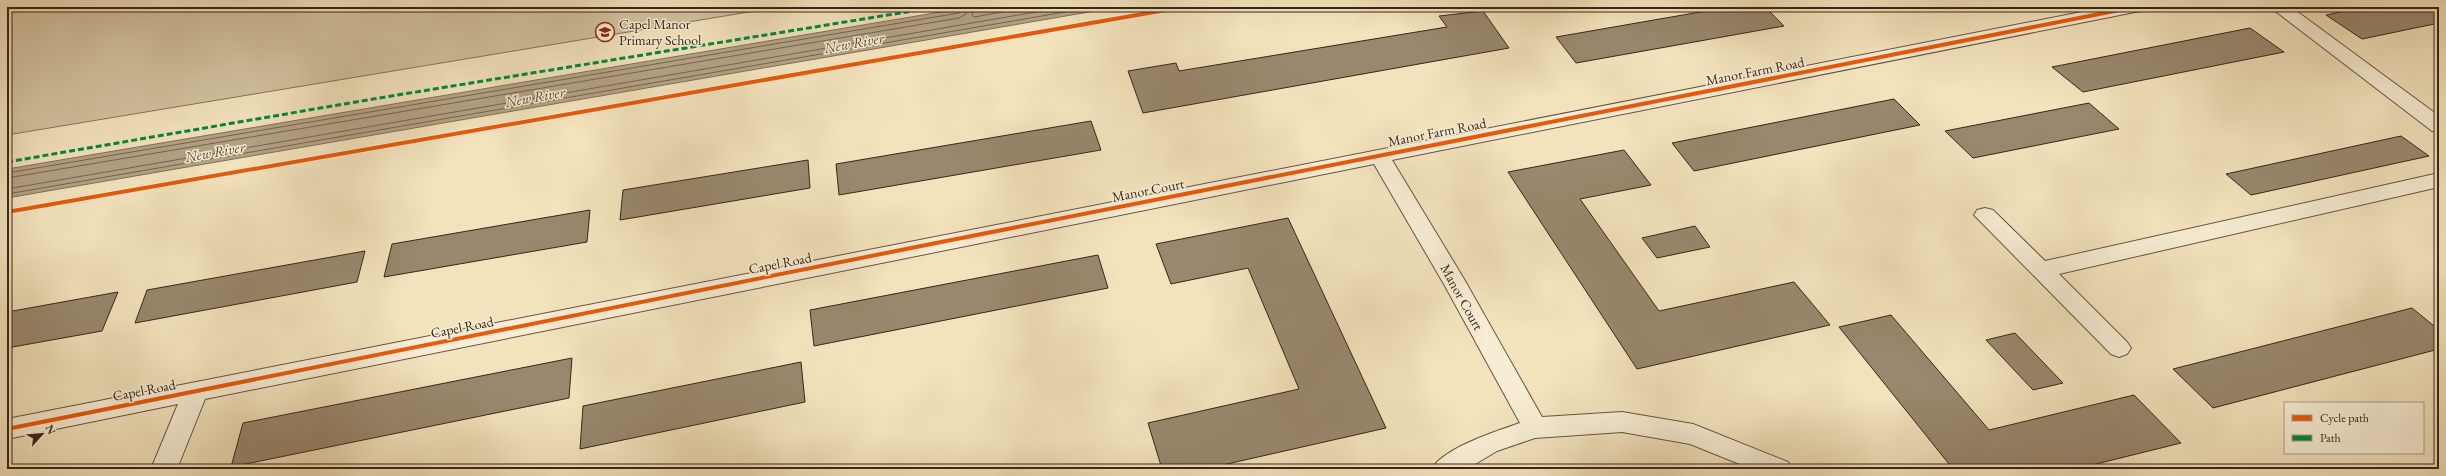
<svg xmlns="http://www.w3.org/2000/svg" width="2446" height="476" viewBox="0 0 2446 476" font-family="'EB Garamond',serif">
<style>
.green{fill:#d3c3a1;stroke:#86745d}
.water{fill:#b3a285;stroke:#82705a}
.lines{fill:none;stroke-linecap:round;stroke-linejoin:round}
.shore{stroke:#76644f;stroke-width:1}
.building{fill:#99886e;stroke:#382519}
.service-casing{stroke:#675442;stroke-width:2}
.minor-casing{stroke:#675442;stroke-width:2}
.service{fill:#f7edd4;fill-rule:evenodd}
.minor{fill:#f7edd4;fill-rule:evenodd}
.quiet{stroke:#00873e;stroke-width:3;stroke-dasharray:6 3;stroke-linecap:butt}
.cycleway-casing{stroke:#f7edd4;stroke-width:6}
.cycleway{stroke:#e8590c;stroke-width:4}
.labels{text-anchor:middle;stroke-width:3;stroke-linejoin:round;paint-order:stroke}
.poi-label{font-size:14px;fill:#382519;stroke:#f7edd4;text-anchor:start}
.street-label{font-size:14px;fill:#382519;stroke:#f7edd4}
.water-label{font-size:15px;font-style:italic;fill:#5d4a39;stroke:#f7edd4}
</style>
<rect width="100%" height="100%" fill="#f3e3bd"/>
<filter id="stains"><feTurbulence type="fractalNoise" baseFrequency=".005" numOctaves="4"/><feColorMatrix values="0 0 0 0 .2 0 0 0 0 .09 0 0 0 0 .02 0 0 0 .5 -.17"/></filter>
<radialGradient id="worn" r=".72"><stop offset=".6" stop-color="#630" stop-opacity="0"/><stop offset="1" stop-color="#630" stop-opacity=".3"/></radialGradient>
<path class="green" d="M7 7H779L7 135Z"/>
<path class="water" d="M970 7H1118L7 198V169Z"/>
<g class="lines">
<path class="shore" d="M974 7 972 15 974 17 1030 7
M7 173 959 13 963 7
M7 178 959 18 966 14 968 7
M7 189 1065 7
M7 194 1094 7"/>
</g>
<path class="building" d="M1729 7H1765L1784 26 1576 63 1556 37Z
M2365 7H2439V23L2362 39 2326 15Z
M1483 11 1509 48 1143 113 1128 71 1176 63 1179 71 1447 27 1439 16Z
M2250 28 2284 52 2083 92 2052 67Z
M1894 99 1920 125 1694 171 1672 143Z
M2089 103 2119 129 1973 158 1945 131Z
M1091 121 1101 150 839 195 836 164Z
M2401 136 2429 156 2251 195 2226 174Z
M1624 150 1651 185 1580 199 1659 311 1794 282 1830 325 1637 369 1508 172Z
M808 160 810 188 620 220 623 190Z
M590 210 587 242 384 277 392 244Z
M1288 218 1386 428 1205 469H1162L1148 423 1299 389 1248 268 1171 284 1156 244Z
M1695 226 1710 247 1657 258 1642 238Z
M365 251 357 282 135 323 147 290Z
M1098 255 1108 288 814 346 810 310Z
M118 292 102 331 7 348V312Z
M2412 308 2439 330V349L2213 408 2173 369Z
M1891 315 1989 430 2134 395 2181 443 2076 469H1953L1839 327Z
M2015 333 2063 383 2033 390 1986 340Z
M572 358 569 398 231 467 243 423Z
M801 362 805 402 580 449 583 406Z"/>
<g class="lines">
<defs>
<path id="service" d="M2439 173V187L2059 274 2127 342 2131 348 2127 354 2119 357 2111 354 1974 215 1977 210 1985 208 1993 210 2045 261Z"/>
<path id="minor" d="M2107 7H2144L2141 11 2135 12 1392 160 1464 279 1542 417 1622 412 1693 424 1788 462 1792 469H1752L1690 444 1622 432 1535 438 1497 451 1467 469H1432C1443 448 1497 431 1520 423L1445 286 1374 164 205 399 177 469H151L178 404 7 439V419Z
M2270 7H2291L2439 116V132L2432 131Z"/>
</defs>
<use href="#service" class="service-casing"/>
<use href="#minor" class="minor-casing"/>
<use href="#service" class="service"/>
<use href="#minor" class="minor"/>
<path class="quiet" d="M7 162 373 99 937 7"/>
<defs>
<path id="cycleway" d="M7 212 1183 7
M7 429 921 246 2135 7"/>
</defs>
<use href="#cycleway" class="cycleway-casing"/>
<use href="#cycleway" class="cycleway"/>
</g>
<defs>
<symbol id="school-ring" viewBox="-11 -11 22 22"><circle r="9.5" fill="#f7edd4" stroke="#8f2418" stroke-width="1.5"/><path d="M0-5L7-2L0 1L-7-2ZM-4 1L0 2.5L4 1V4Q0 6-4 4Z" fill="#8f2418"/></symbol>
</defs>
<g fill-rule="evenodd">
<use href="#school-ring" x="594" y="21" width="22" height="22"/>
</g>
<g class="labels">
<g class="poi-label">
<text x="619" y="29">Capel Manor<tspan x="619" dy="16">Primary School</tspan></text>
</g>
<g class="street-label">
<text transform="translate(1755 71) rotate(-11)" y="5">Manor Farm Road</text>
<text transform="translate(1437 132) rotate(-11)" y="5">Manor Farm Road</text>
<text transform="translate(1148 190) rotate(-11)" y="5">Manor Court</text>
<text transform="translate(780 263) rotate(-11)" y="5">Capel Road</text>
<text transform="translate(1462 297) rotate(61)" y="5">Manor Court</text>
<text transform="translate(462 327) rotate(-11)" y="5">Capel Road</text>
<text transform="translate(144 390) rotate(-11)" y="5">Capel Road</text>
</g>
<g class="water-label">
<text transform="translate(854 43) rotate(-10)" y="5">New River</text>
<text transform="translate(535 97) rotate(-10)" y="5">New River</text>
<text transform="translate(215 152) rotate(-10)" y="5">New River</text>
</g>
</g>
<rect width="2446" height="476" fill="none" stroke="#f3e3bd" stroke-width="24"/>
<rect x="8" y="8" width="2430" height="460" fill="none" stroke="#382519" stroke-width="2"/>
<rect x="12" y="12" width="2422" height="452" fill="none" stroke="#382519"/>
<rect x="2284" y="402" width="140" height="52" fill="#f7edd4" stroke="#ab9d89"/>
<rect x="2292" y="415" width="20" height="6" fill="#e8590c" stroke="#ab9d89"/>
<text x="2320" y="422" font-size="12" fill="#382519">Cycle path</text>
<rect x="2292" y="435" width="20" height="6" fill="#00873e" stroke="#ab9d89"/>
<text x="2320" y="442" font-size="12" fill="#382519">Path</text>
<g transform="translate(42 434) rotate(63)" stroke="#f7edd4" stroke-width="3" paint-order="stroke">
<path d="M0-3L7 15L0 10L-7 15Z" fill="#382519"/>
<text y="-6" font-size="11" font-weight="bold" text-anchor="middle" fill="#382519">N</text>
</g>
<rect width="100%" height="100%" filter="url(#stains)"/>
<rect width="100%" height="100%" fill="url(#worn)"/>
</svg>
